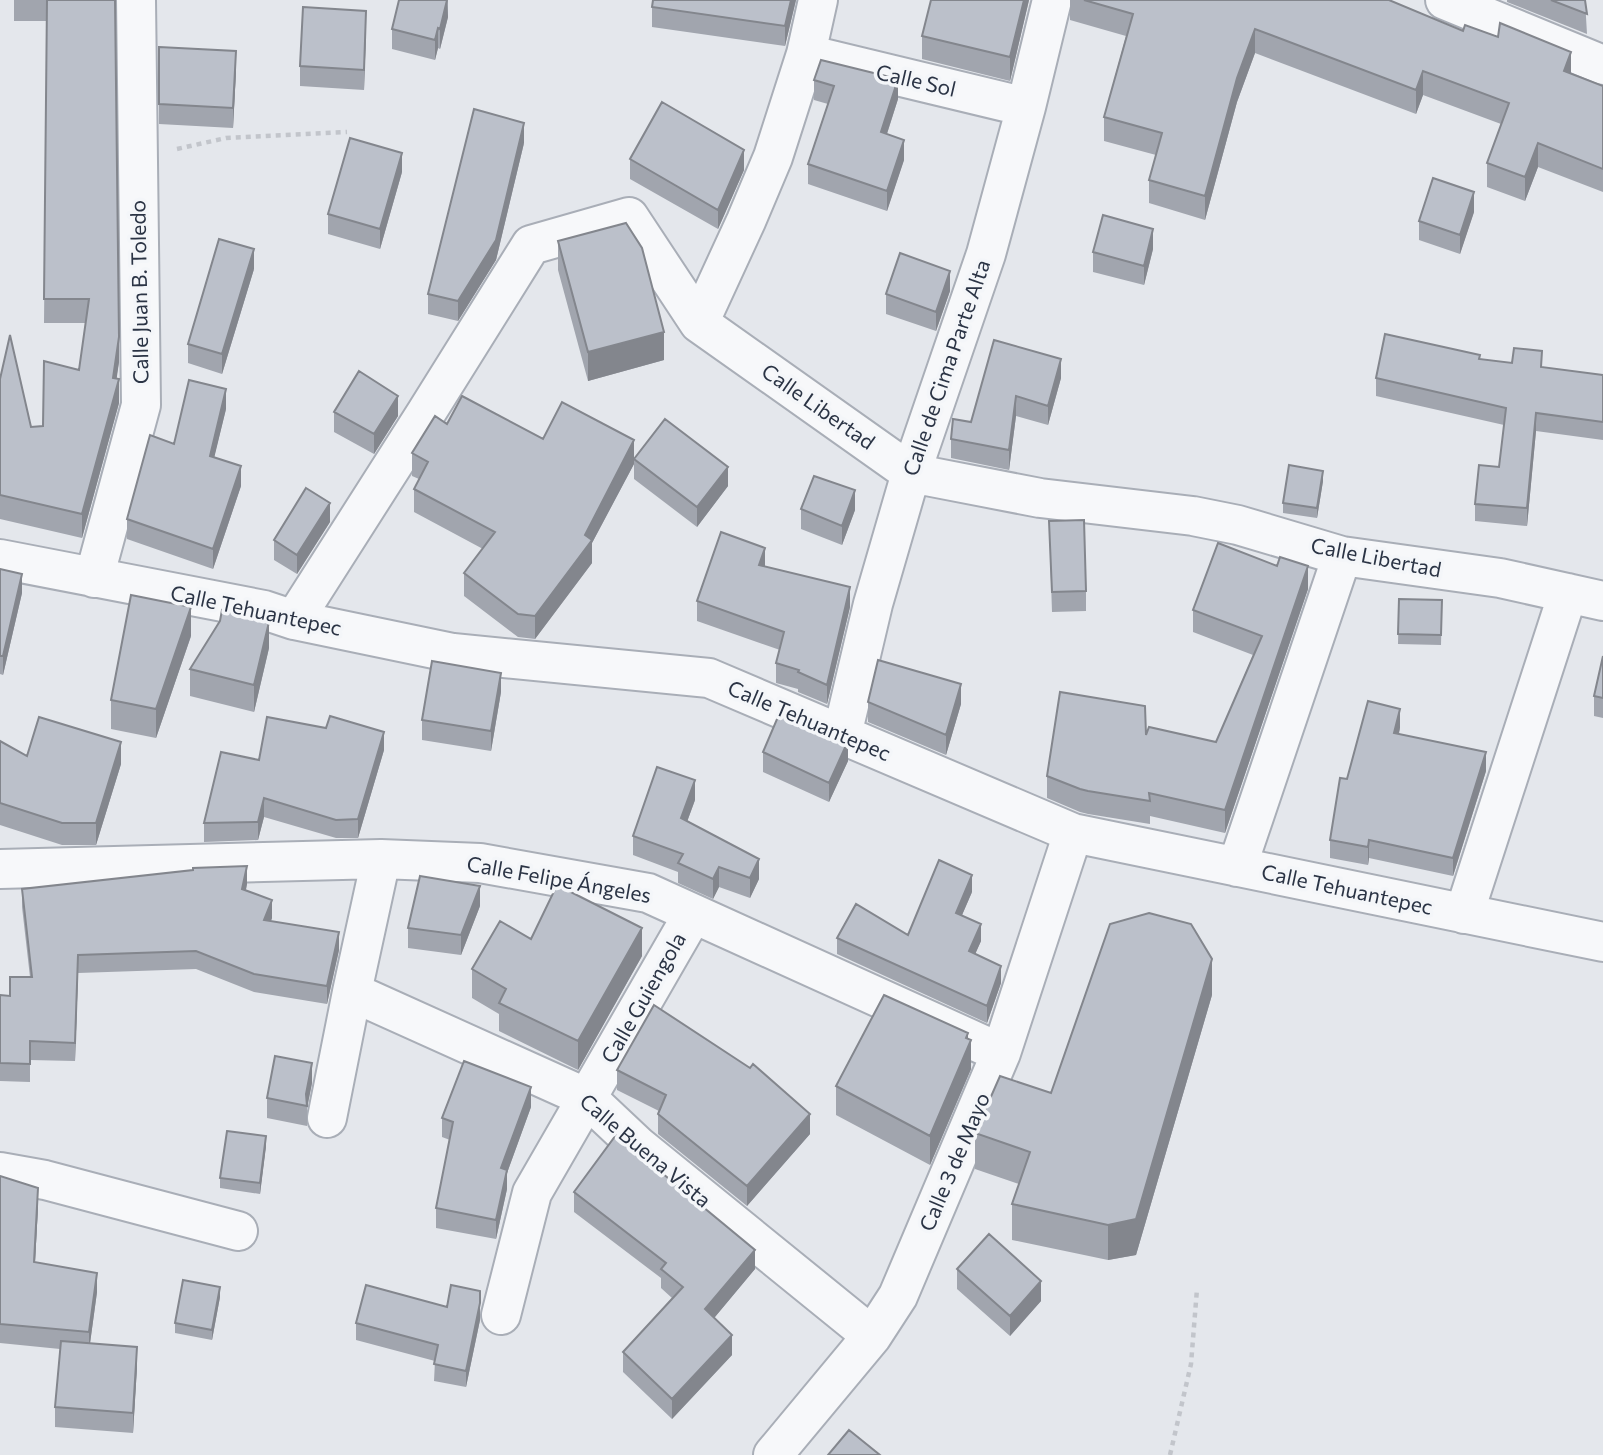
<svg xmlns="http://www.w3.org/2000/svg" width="1603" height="1455" viewBox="0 0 1603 1455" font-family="Commissioner,sans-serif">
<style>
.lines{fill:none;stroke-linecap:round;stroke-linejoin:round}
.street-casing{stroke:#a9aeb7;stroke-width:42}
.path{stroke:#c2c5cb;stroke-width:4.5;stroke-dasharray:5 5;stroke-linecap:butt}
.street{stroke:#f7f8fa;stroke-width:38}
.wall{fill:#a1a5ae}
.shaded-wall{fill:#83868d}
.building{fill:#bbc0ca;stroke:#83868d;stroke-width:2}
.labels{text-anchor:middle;stroke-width:7;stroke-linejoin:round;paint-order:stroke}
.street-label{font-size:21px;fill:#2b3445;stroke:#f4f6f9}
</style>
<rect width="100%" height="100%" fill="#e4e7ec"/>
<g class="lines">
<defs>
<path id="street" d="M1445 0 1603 65
M806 54 1026 107
M699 323 746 221 773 157 806 54 818 0
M0 559 264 610 294 620 453 653 709 678 1073 833 1603 942
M94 578 141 405 136 0
M294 620 426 413 531 245 629 217 699 323 911 473 1040 498 1193 516 1238 525 1342 556 1500 578 1603 601
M842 735 873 604 911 473 986 254 1026 107 1052 0
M1237 867 1342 556
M0 869 381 859 480 863 648 893 1001 1053
M1464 914 1568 593
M352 992 587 1098 638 1146 872 1336
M327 1118 352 992 381 859
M0 1172 45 1180 238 1231
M501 1315 532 1193 693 914
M773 1455 872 1336 898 1296 1001 1053 1073 833"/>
</defs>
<use href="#street" class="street-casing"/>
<path class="path" d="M177 149 226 138 347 132
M1170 1455 1191 1364 1197 1289"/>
<use href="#street" class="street"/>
</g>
<path class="wall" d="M14 0H115L119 362 116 379 119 403 82 538 0 519V379L31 427 43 426 79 370 86 323H44L47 21H14Z
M448 0V17L440 49 438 48 435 60 392 49V29Z
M796 0 785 46 652 27V7Z
M1029 0 1010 81 922 59V36Z
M1070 0H1389L1463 31 1603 86V192L1538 167 1525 201 1487 187V163L1501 124 1423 95 1416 114 1255 53 1237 102 1205 220 1149 203V180L1156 155 1104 141V117L1126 36 1070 20Z
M1507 0H1585L1587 34 1507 2Z
M366 30 364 90 300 86V66Z
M159 47 236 71 233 128 159 124Z
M814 80 898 99 887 134 904 160 887 211 808 184V164L828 104 814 100Z
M524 143 496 260 458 321 428 314V294Z
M630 159 744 170 718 229 630 179Z
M402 172 380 249 328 234V214Z
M1474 212 1460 254 1419 240V221Z
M558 241 664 360 588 381 558 270Z
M1153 249 1144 285 1093 272V252Z
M254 269 222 374 188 363V344Z
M950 291 936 331 886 314V294Z
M994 340 1061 378 1048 425 1016 416 1009 470 951 458V439L971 422Z
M1480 359 1603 375V440L1536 431 1527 526 1475 521V504L1499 467 1504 425 1376 396V378Z
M226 409 214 457 241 486 213 569 127 539V519L174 444Z
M334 412 398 416 374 454 334 432Z
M447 424 543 439 634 459 728 486 697 527 634 479V464L592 543V563L535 639 518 637 464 596V573L483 549 414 512V489L419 479 412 476V453Z
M1323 481 1317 518 1283 513V503Z
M801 509 855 510 842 545 801 529Z
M1049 521 1086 591V611L1052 612Z
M330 522 297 574 274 560V540Z
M765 567 850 607 827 704 798 692V689L776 683V663L780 650 697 621V601Z
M0 569 22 593 3 675 0 674Z
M1308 589 1225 833 1150 816V824L1088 814 1080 812 1047 798V776L1146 735 1216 742 1253 655 1193 632V610Z
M1399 599 1442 600 1441 645 1398 644Z
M191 636 156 738 111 729V700Z
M269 648 254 712 190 696V669Z
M1603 656V718L1594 716V696Z
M501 692 491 751 422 740V720Z
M868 702 961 704 946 755 868 722Z
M1400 728 1399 734 1486 771 1453 876 1369 858 1368 865 1330 858V840L1347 779Z
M0 741 27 756 121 764 96 845H62L0 825Z
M384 750 358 838H336L264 817 258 840 204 842V823L259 760Z
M763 752 848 761 829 802 763 772Z
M695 800 687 822 759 879 750 898 719 887 713 899 678 883V872L633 855V836Z
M247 884 246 890 272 918 271 921 339 950 327 1004 254 992 196 969 78 973 75 1061 30 1060V1082L0 1081V995L10 996 30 977 22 907V889Z
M972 892 962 915 981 941 975 954 1001 983 987 1023 837 954V938L908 935Z
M480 906 461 955 408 948V928Z
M531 939 642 956 578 1070 499 1031V1014L472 998V969Z
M1212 995 1136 1255 1108 1260 1012 1240V1204L1019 1184 975 1169V1133L1051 1093Z
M750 1068 810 1134 747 1206 658 1134V1114L659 1111 617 1090V1070Z
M971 1069 930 1165 836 1115V1086Z
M312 1083 307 1108V1126L267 1118V1098Z
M531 1107 507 1173V1189L496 1239 436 1228V1208L450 1140 442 1137V1118Z
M266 1146 260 1194 220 1188V1178Z
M0 1176 38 1207 35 1262 97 1292 90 1343 137 1367 133 1433 55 1427V1407L60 1349 0 1343Z
M574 1192 755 1269 714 1318 732 1355 672 1419 623 1372V1352L672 1298 661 1288V1278L574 1212Z
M957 1269 1041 1301 1010 1336 957 1289Z
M220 1297 212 1340 175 1333V1323Z
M447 1307 480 1320 466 1387 434 1381 435 1361 356 1340V1323Z"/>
<path class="shaded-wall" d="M447 0 448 17 440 49V29Z
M791 0H796L785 46V26Z
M1024 0H1029L1010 81V57Z
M366 11V30L364 90V70Z
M438 28V48L435 60V40Z
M1255 29V53L1237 102 1205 220V196L1237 78Z
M236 51V71L233 128V108Z
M1571 52V76L1564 71Z
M1423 71V95L1416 114V90Z
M898 79V99L881 152V132Z
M524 123V143L496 260 458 321V301Z
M904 140V160L887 211V191Z
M1538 143V167L1525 201V177Z
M744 150V170L718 229V210Z
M402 153V172L380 249V229Z
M1474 192V212L1460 254V235Z
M1153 229V249L1144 285V266Z
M254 249V269L222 374V354Z
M950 271V291L936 331V312Z
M664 332V360L588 381V352Z
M119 337V362L114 397 119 379V403L82 538V514L113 378Z
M1061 359V378L1048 425V406Z
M226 389V409L210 475V456Z
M398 396V416L374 454V434Z
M1016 396V416L1009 470V450Z
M1536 413V431L1527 526V508Z
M634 440V464L592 543V563L535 639V616L585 535Z
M241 466V486L213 569V549Z
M728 467V486L697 527V507Z
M1323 471V481L1317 518V508Z
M855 490V510L842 545V526Z
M330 503V522L297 574V555Z
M765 548V568L759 565Z
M1308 566V589L1225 833V810Z
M22 574V593L3 675V656Z
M850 587V607L827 704V685Z
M191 607V636L156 738V709Z
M269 622V648L254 712V685Z
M501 673V692L491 751V731Z
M961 684V704L946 755V735Z
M1400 709V728L1394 751V733Z
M384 732V750L358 838V819Z
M848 741V761L829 802V783Z
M121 742V764L96 845V823Z
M1486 752V771L1453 876V858Z
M695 780V800L681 838V818Z
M264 798V817L258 840V822Z
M1369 840V858L1368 865V847Z
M759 859V879L750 898V878Z
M247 866V884L242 907V889Z
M719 867V887L713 899V879Z
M972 875V892L956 929V913Z
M480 886V906L461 955V935Z
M272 900V918L264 938V920Z
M981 924V941L969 968V951Z
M642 928V956L578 1070V1041Z
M339 932V950L327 1004V986Z
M78 955V973L75 1061V1043Z
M1212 959V995L1136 1255 1108 1260V1225Z
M1001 966V983L987 1023V1006Z
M968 1033V1045L971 1040V1069L930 1165V1136Z
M312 1063V1083L307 1108 306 1094Z
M531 1087V1107L507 1173V1189L496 1239V1220L501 1168Z
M810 1114V1134L747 1206V1186Z
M266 1136V1146L260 1194V1183Z
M38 1188V1207L34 1281V1262Z
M755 1250V1269L705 1329V1309Z
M97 1273V1292L89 1351V1332Z
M1041 1281V1301L1010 1336V1316Z
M220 1287V1297L212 1340V1330Z
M480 1291V1320L466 1387V1371Z
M732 1335V1355L672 1419V1399Z
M137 1347V1367L133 1433V1413Z"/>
<path class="building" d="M47 0H115L119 337 113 378 119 379 82 514 0 495V379L10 335 31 427 43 426 44 361 79 370 89 299H44Z
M399 0H447L440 29 438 28 435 40 392 29Z
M653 0H791L785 26 652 7Z
M931 0H1024L1010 57 922 36Z
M1084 0H1389L1463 31 1465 25 1498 37 1500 23 1571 52 1564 71 1603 86V169L1538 143 1525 177 1487 163 1509 103 1423 71 1416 90 1255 29 1237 78 1205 196 1149 180 1162 133 1104 117 1133 14Z
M1551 0H1585L1587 14Z
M303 7 366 11 364 70 300 66Z
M159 47 236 51 233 108 159 104Z
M821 60 898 79 881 132 904 140 887 191 808 164 834 86 814 80Z
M662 102 744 150 718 210 630 159Z
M474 109 524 123 496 240 458 301 428 294Z
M350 138 402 153 380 229 328 214Z
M1433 178 1474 192 1460 235 1419 221Z
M1103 215 1153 229 1144 266 1093 252Z
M626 223 642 248 664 332 588 352 558 241Z
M219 239 254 249 222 354 188 344Z
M900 253 950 271 936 312 886 294Z
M1385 334 1480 355 1479 359 1512 363 1514 348 1542 351 1541 367 1603 375V422L1536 413 1527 508 1475 504 1479 465 1499 467 1506 408 1376 378Z
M994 340 1061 359 1048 406 1016 396 1009 450 951 439 953 419 971 422Z
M359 371 398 396 374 434 334 412Z
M189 380 226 389 210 456 241 466 213 549 127 519 150 435 174 444Z
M462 396 543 439 562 402 634 440 585 535 592 540 535 616 518 614 464 573 495 532 414 489 428 462 412 453 435 416 447 424Z
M665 419 728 467 697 507 634 459Z
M1289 465 1323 471 1317 508 1283 503Z
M814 476 855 490 842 526 801 509Z
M306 488 330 503 297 555 274 540Z
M1084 520 1086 591 1052 592 1049 521Z
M721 532 765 548 759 565 850 587 827 685 798 672 799 670 776 663 784 632 697 601Z
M1218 543 1277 566 1280 557 1308 566 1225 810 1149 793 1150 801 1088 791 1080 789 1047 776 1060 692 1145 706 1146 735 1149 727 1216 742 1262 636 1193 610Z
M0 569 22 574 3 656H0Z
M131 595 191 607 156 709 111 700Z
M1399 599 1442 600 1441 635 1398 634Z
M222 610 269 622 254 685 190 669 220 621Z
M1603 656V698L1594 696Z
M878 660 961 684 946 735 868 702Z
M432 661 501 673 491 731 422 720Z
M1368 701 1400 709 1394 733 1486 752 1453 858 1369 840 1368 847 1330 840 1340 778 1347 779Z
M780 712 848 741 829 783 763 752Z
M330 716 384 732 358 819 336 820 264 798 258 822 204 823 221 752 259 760 267 717 326 728Z
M39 717 121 742 96 823H62L0 803V741L27 756Z
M657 767 695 780 681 818 759 859 750 878 719 867 713 879 678 863 683 854 633 836Z
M939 860 972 875 956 913 981 924 969 951 1001 966 987 1006 837 938 856 904 908 935Z
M247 866 242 889 272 900 264 920 339 932 327 986 254 974 196 951 78 955 75 1043 30 1041V1064L0 1063V995L10 996V977H32L22 889 193 870V868Z
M420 876 480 886 461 935 408 928Z
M557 885 642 928 578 1041 499 1003 506 989 472 969 500 921 531 939Z
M1149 913 1191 924 1212 959 1136 1219 1108 1225 1012 1204 1030 1152 975 1133 1000 1076 1051 1093 1110 924Z
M884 995 968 1033 966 1038 971 1040 930 1136 836 1086Z
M654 1005 750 1068 753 1064 810 1114 747 1186 658 1114 666 1095 617 1070Z
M275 1056 312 1063 306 1094 307 1106 267 1098Z
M464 1061 531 1087 501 1168 507 1170 496 1220 436 1208 453 1122 442 1118Z
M227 1131 266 1136 260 1183 220 1178Z
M616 1135 755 1250 705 1309 732 1335 672 1399 623 1352 683 1287 661 1269 666 1263 574 1192Z
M0 1176 38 1188 34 1262 97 1273 89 1332 0 1324Z
M989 1234 1041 1281 1010 1316 957 1269Z
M183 1280 220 1287 212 1330 175 1323Z
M366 1285 447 1307 451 1285 480 1291V1303L466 1371 434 1364 438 1345 356 1323Z
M61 1341 137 1347 133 1413 55 1407Z
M849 1430 880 1455H828Z"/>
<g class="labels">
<g class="street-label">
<text transform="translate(916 81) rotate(13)" y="7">Calle Sol</text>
<text transform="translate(140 292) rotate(-91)" y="7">Calle Juan B. Toledo</text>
<text transform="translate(947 368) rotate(-71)" y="7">Calle de Cima Parte Alta</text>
<text transform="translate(818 407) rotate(35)" y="7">Calle Libertad</text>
<text transform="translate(1376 558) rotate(11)" y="7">Calle Libertad</text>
<text transform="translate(256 611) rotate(12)" y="7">Calle Tehuantepec</text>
<text transform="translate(809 721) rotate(23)" y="7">Calle Tehuantepec</text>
<text transform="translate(559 880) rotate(10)" y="7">Calle Felipe Ángeles</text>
<text transform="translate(1347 890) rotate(12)" y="7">Calle Tehuantepec</text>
<text transform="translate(644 998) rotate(-60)" y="7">Calle Guiengola</text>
<text transform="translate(645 1151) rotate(40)" y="7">Calle Buena Vista</text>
<text transform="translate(955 1162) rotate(-67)" y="7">Calle 3 de Mayo</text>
</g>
</g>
</svg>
